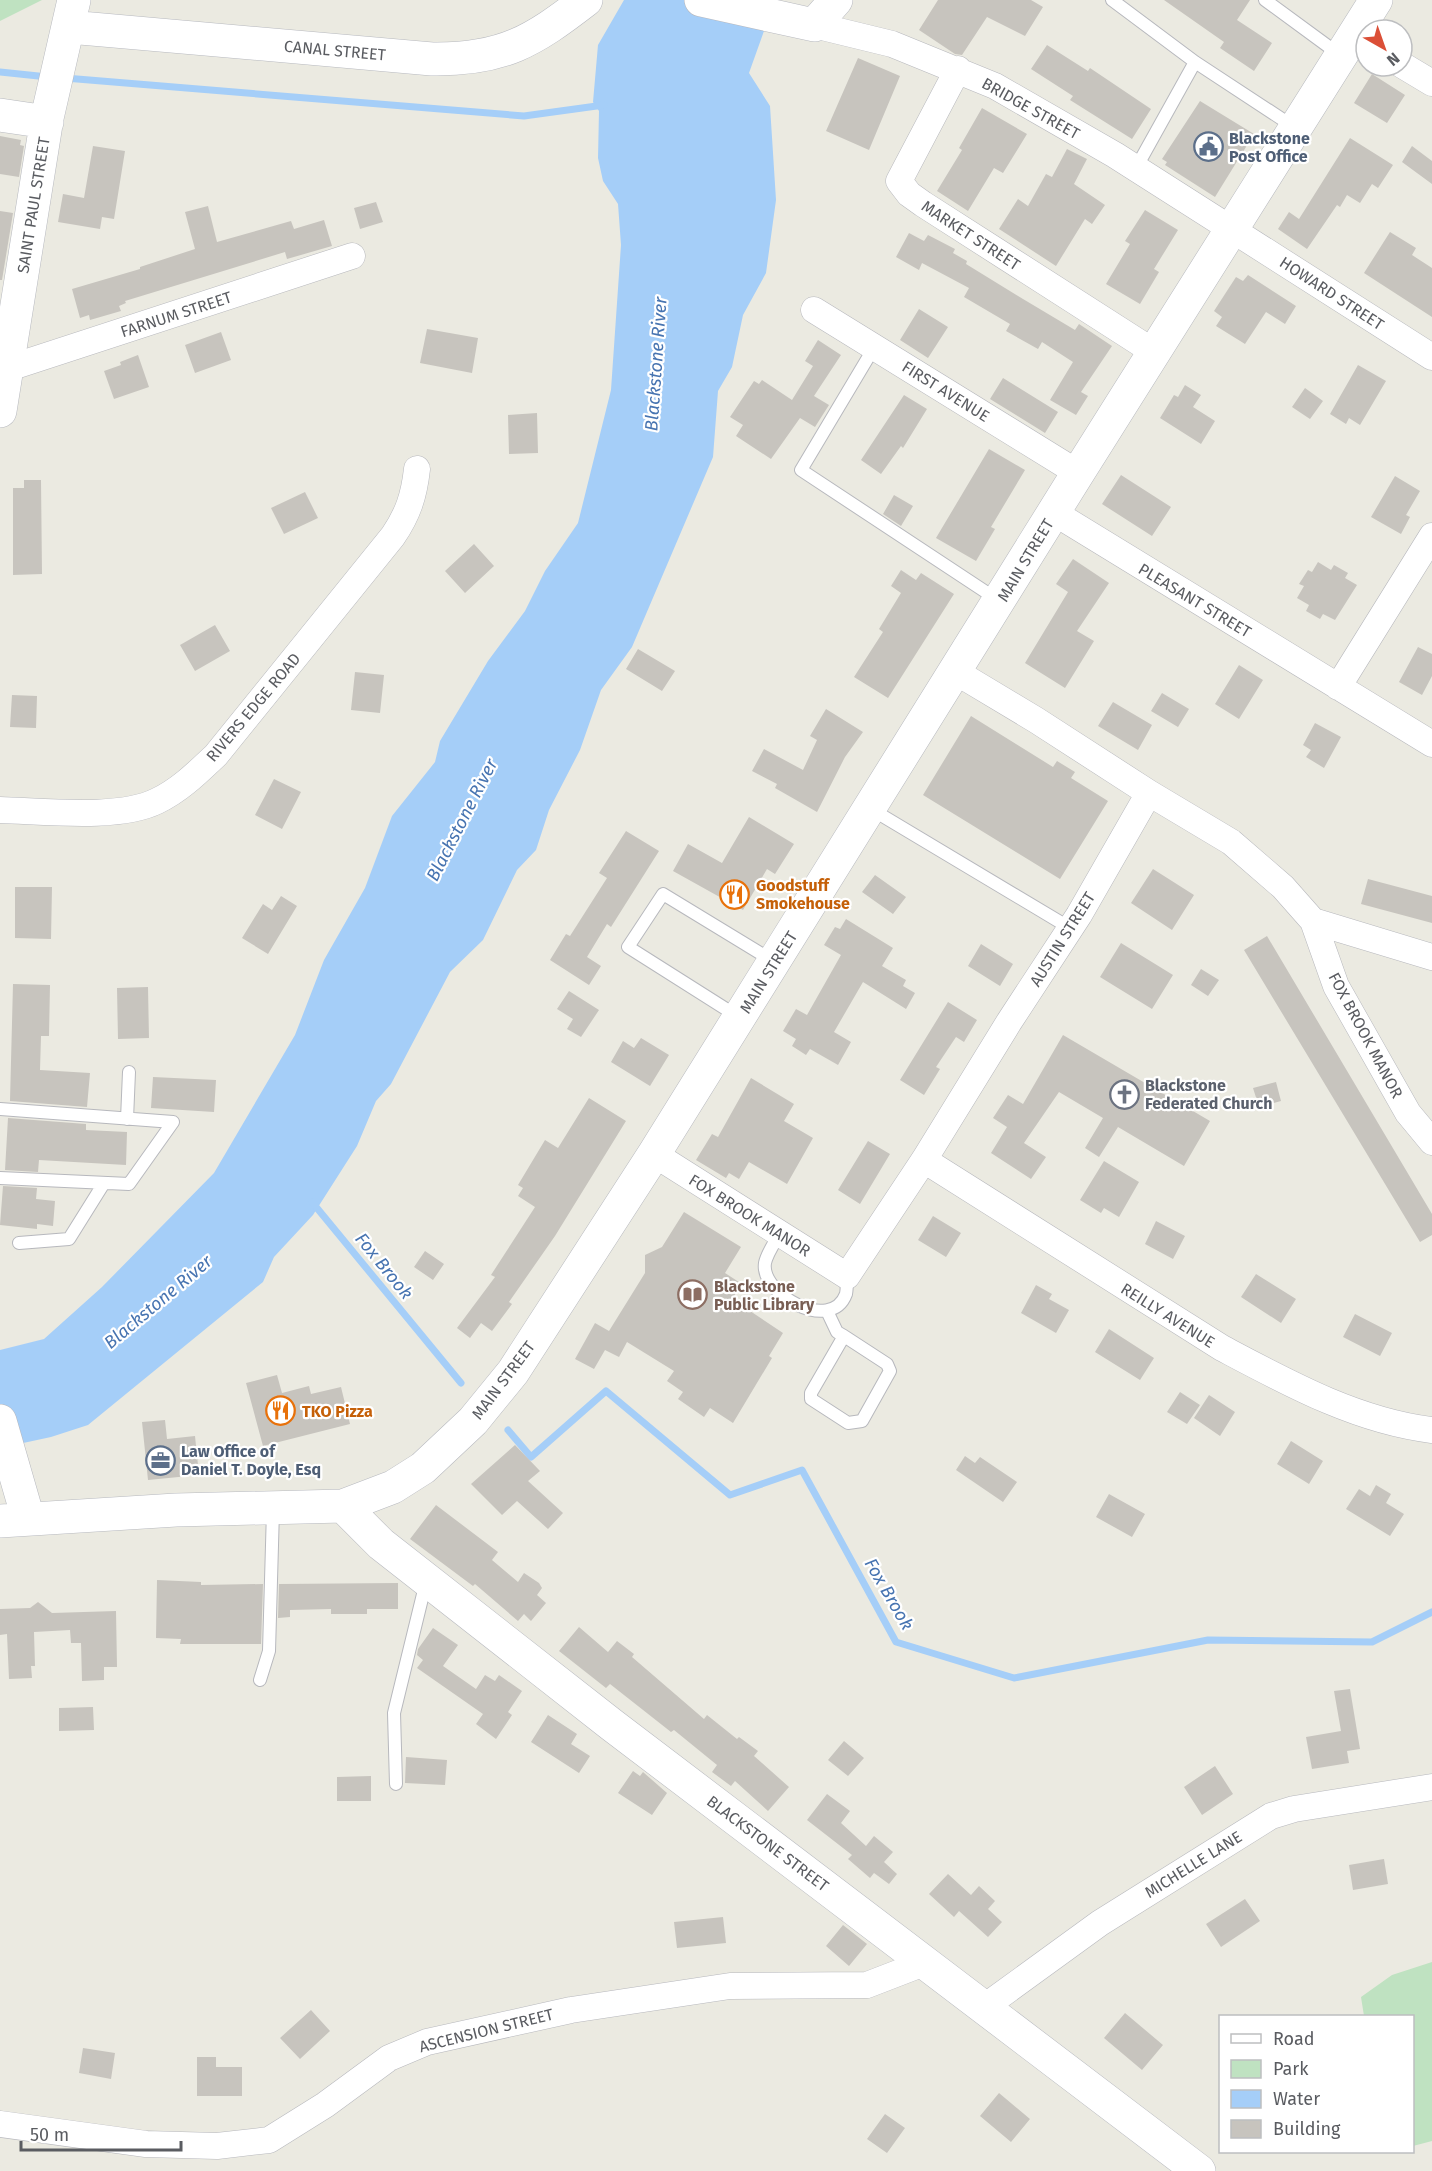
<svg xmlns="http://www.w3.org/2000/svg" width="1432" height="2171" viewBox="0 0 1432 2171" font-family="'Fira Sans',sans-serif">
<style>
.green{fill:#bfe2c1}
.water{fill:#a5cef8}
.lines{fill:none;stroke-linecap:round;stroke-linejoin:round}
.stream{stroke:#a5cef8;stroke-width:7}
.building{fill:#c7c4be}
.lane-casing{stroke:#b7b8bd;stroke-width:14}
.street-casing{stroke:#b7b8bd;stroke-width:27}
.secondary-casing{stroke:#b7b9bf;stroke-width:34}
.lane{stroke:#fff;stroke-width:12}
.street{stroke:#fff;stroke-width:26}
.secondary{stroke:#fff;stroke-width:33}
.labels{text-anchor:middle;stroke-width:4.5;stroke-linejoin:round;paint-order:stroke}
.street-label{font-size:16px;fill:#5a5c61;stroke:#fff}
.service-label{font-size:16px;font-weight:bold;fill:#4e5e75;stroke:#fff;text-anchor:start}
.food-label{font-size:16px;font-weight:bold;fill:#c56008;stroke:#fff;text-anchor:start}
.worship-label{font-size:16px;font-weight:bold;fill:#5b616d;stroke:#fff;text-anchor:start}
.education-label{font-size:16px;font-weight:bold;fill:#785e54;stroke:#fff;text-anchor:start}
.water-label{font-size:18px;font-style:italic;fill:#4774b1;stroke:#fff}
</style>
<rect width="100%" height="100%" fill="#ebeae1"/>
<path class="green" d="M0 0H42L0 21Z
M1432 1962V2141L1413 2146 1412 2016H1364L1361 1997 1392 1975Z"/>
<path class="water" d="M624 0H775L749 73 770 106 776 200 766 273 743 315 732 367 718 391 713 457 632 647 601 690 580 750 549 810 536 850 517 870 483 940 450 972 391 1084 376 1101 357 1146 313 1215 274 1257 263 1282 88 1425 51 1437 0 1448V1350L44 1339 102 1287 214 1173 295 1035 324 960 365 888 392 816 435 762 440 741 488 661 525 611 545 571 578 523 611 390 621 245 618 204 603 181 598 158 599 111 593 102 598 45Z"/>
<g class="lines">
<path class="stream" d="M0 72 48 77
M65 78 524 116 604 105
M312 1202 461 1383
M508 1430 531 1457 606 1391 730 1495 802 1470 896 1642 1014 1678 1208 1640 1372 1642 1432 1612"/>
</g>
<path class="building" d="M938 0H1031L1043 7 1025 36 987 17 962 55 955 54 919 30Z
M1164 0H1250L1237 20 1272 43 1254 71 1220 48 1224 42Z
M1047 45 1088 71 1090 68 1151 109 1132 139 1070 100 1073 96 1031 69Z
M858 58 900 76 869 150 826 131Z
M1372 74 1405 95 1387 123 1354 103Z
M1200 101 1254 134 1215 197 1165 165 1167 162 1162 159Z
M982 108 1027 134 1003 173 994 168 968 211 937 191 962 150 959 148Z
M0 136 21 140 20 145 24 146 19 177 0 174Z
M1350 138 1393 165 1378 188 1372 184 1360 203 1347 195 1340 207 1337 205 1307 249 1278 229 1289 212 1299 219Z
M93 146 125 151 114 219 102 217 100 229 58 222 63 194 84 198Z
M1412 146 1432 161V184L1402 162Z
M1067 149 1087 159 1074 184 1105 205 1092 224 1085 219 1056 266 999 229 1018 199 1028 206 1046 174 1052 177Z
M376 202 383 222 360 229 354 208Z
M208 206 217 242 291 221 294 229 324 220 332 246 287 259 285 252 125 301 126 303 119 306 121 311 90 320 89 315 80 318 72 289 140 269V267L195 249 185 212Z
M1145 210 1178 230 1154 269 1159 272 1140 304 1106 284 1130 244 1125 241Z
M0 211 13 213 2 280H0Z
M1390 232 1416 248 1412 255 1432 268V317L1364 273Z
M909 233 924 241 928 235 955 249 953 253 967 261 966 264 1023 299 1075 330 1079 324 1112 346 1081 392 1088 396 1076 415 1050 400 1073 362 1042 342 1038 349 1006 331 1010 324 964 297 969 288 922 263 919 270 896 257Z
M1248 275 1296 306 1285 324 1266 312 1245 344 1216 326 1222 317 1214 311 1236 277 1243 281Z
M919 309 948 327 928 358 900 340Z
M427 329 478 338 472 373 420 363Z
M221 332 231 360 195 373 185 345Z
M818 340 841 355 814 396 829 405 815 427 800 418 771 459 736 436 743 425 730 417 754 381 759 384 762 380 792 400 813 366 805 361Z
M138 355 149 387 114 399 104 371 121 365 120 362Z
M1358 365 1386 381 1360 425 1349 418 1346 424 1330 414Z
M1003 378 1058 412 1045 433 990 399Z
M1185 385 1201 395 1193 407 1215 421 1201 444 1160 418 1174 395 1178 397Z
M1305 388 1323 401 1310 419 1292 407Z
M904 395 927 409 903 448 901 446 881 474 861 460Z
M537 413 538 453 509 454 508 415Z
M989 449 1025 470 991 527 995 529 976 561 936 538Z
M1121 475 1171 507 1152 536 1102 504Z
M1395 476 1420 491 1406 515 1410 517 1401 534 1371 517Z
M24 480H41L42 574 13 575V488H24Z
M305 492 318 518 284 534 271 508Z
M894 495 913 506 901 526 883 514Z
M474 544 494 566 465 593 445 571Z
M1073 559 1109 583 1077 631 1094 641 1065 688 1025 663 1068 592 1056 584Z
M1318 562 1331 570 1334 565 1348 573 1345 578 1357 585 1335 620 1323 614 1320 619 1306 611 1309 605 1297 598 1304 586 1299 584 1308 570 1312 572Z
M901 570 916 580 921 573 954 594 888 698 854 677 883 632 879 629 901 593 891 586Z
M215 625 230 651 195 671 180 645Z
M1418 647 1432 654V676L1422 695 1399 682Z
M638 649 675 671 662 691 626 669Z
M1239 665 1263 680 1239 719 1215 704Z
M355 672 384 675 380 713 351 710Z
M1162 693 1189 709 1178 727 1151 711Z
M12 695 37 696 36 728 10 727Z
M1113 702 1152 725 1138 750 1098 726Z
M826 709 863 732 845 757 817 812 775 788 777 784 752 771 764 749 803 770 817 740 810 736Z
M971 716 1053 767 1057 761 1075 772 1071 778 1108 801 1060 879 923 795Z
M1315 723 1341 737 1324 768 1306 757 1311 750 1303 745Z
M274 779 301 792 282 829 255 815Z
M749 817 794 844 775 874 767 869 743 910 673 871 688 844 722 863Z
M626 831 659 851 611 927 607 924 587 957 601 966 589 985 550 960 566 934 570 936 607 878 599 873Z
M1153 869 1194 895 1172 930 1131 903Z
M875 875 906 897 893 914 862 892Z
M1368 879 1432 896V923L1361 904Z
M15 887H52L51 939 15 938Z
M281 896 297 906 268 954 242 938 263 904 272 910Z
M846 919 893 948 882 966 906 980 903 986 915 993 906 1009 863 982 834 1032 851 1042 838 1065 810 1049 806 1055 792 1046 796 1039 783 1031 796 1009 807 1015 841 955 824 945 835 927 840 929Z
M1267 936 1432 1214V1235L1420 1242 1244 950Z
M1121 943 1173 975 1152 1009 1100 977Z
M981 944 1013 964 1000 986 968 966Z
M1201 969 1219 980 1208 996 1191 985Z
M13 984 50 985 49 1036H41L40 1070 90 1073 87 1107 10 1101Z
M148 987 149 1038 118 1039 117 988Z
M569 991 599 1010 581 1037 567 1029 573 1019 557 1009Z
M948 1002 977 1020 964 1042 956 1037 936 1067 940 1069 924 1095 900 1080Z
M1063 1035 1210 1121 1184 1166 1118 1127 1099 1157 1085 1148 1103 1118 1059 1092 1024 1143 1046 1157 1031 1179 991 1153 1007 1127 993 1118 1008 1095 1023 1104Z
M641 1038 669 1055 650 1086 611 1062 623 1041 634 1048Z
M153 1077 216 1080 214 1112 151 1108Z
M751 1078 794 1104 784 1121 813 1138 787 1184 749 1162 739 1179 729 1173 726 1178 696 1160 712 1134 718 1137Z
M1276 1082 1281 1101 1259 1107 1253 1088Z
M589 1098 626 1121 555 1236 509 1302 512 1304 492 1331 481 1323 470 1338 457 1328 495 1277 491 1275 535 1207 518 1196 523 1188 518 1185 545 1140 558 1148Z
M8 1118 86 1124V1130L127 1132 126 1165 39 1160 38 1172 5 1170Z
M868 1141 890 1154 860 1204 838 1190Z
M1104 1161 1139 1182 1119 1217 1104 1208 1101 1213 1080 1200Z
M3 1186 37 1188 36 1199 55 1201 53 1226 37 1224V1229L0 1225Z
M684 1212 741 1247 725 1273 742 1284 732 1299 783 1333 769 1356 772 1358 733 1423 710 1408 704 1417 678 1399 683 1392 667 1381 674 1371 627 1342 619 1357 605 1350 594 1369 575 1359 595 1323 609 1331 645 1273V1255L662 1247Z
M933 1216 961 1233 946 1257 918 1240Z
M1156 1221 1185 1236 1173 1259 1145 1244Z
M425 1251 444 1264 433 1280 414 1267Z
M1256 1274 1296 1299 1281 1323 1241 1297Z
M1036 1285 1052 1294 1049 1299 1069 1310 1056 1333 1021 1313Z
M1355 1314 1392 1333 1380 1356 1343 1337Z
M1109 1329 1154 1358 1140 1380 1095 1352Z
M277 1375 282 1393 309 1386 311 1394 341 1387 350 1424 263 1446 246 1383Z
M1180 1392 1200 1405 1187 1424 1167 1412Z
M1209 1395 1235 1412 1220 1436 1194 1418Z
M165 1420 167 1439 195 1436 199 1475 148 1480 142 1422Z
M1291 1441 1323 1461 1309 1484 1277 1464Z
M515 1445 540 1471 528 1481 563 1513 548 1529 517 1501 502 1515 471 1484Z
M965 1456 975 1463 980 1457 1017 1482 1003 1502 956 1470Z
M1376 1485 1391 1494 1386 1503 1404 1514 1390 1536 1346 1509 1359 1489 1370 1496Z
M1109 1494 1145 1514 1132 1537 1096 1517Z
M436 1505 498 1552 492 1560 518 1582 524 1573 539 1583 542 1588 537 1595 546 1603 531 1621 524 1614 518 1621 475 1584 473 1586 410 1539Z
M157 1580 201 1582V1585L263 1584 261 1644H180L181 1639 156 1638Z
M398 1583V1609H367V1614H331V1609L290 1610V1617L278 1618 279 1584Z
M38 1602 52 1613 116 1611 117 1667H104V1680L82 1681 81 1643H71L70 1630 34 1632 35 1666H31L32 1678 9 1679 7 1634 0 1635V1609L30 1608Z
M579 1627 608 1652 617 1641 634 1654 632 1657 704 1719 707 1715 737 1739 739 1737 758 1751 754 1756 789 1787 768 1811 735 1781 731 1786 712 1772 717 1765 674 1730 671 1732 610 1684 606 1688 559 1651Z
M433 1628 458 1645 443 1666 476 1689 485 1675 495 1681 499 1675 522 1691 508 1712 512 1715 496 1739 476 1724 483 1714 417 1668 423 1660 417 1655 418 1649Z
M1350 1689 1360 1749 1347 1751 1349 1763 1312 1769 1306 1737 1341 1731 1334 1691Z
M93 1707 94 1730 59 1731V1708Z
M548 1715 577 1734 571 1744 590 1756 579 1773 531 1742Z
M844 1741 864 1758 848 1776 828 1760Z
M406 1757 447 1760 445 1785 405 1783Z
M1215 1766 1233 1794 1202 1815 1184 1787Z
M633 1771 640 1776 643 1772 667 1793 652 1815 618 1793Z
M371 1776V1801H337V1777Z
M827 1794 850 1811 841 1823 866 1846 874 1836 893 1852 884 1862 897 1874 889 1884 874 1873 870 1878 848 1859 852 1855 807 1820Z
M1384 1859 1388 1884 1353 1890 1349 1865Z
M948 1874 971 1895 979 1886 995 1901 988 1909 1002 1922 988 1937 959 1911 954 1917 929 1894Z
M1245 1899 1260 1921 1221 1947 1206 1924Z
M723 1917 726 1943 677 1948 674 1922Z
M843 1925 867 1944 849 1966 826 1946Z
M311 2010 330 2031 300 2059 280 2038Z
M1125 2013 1163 2045 1142 2070 1104 2038Z
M83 2048 115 2053 111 2079 79 2073Z
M197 2057H216V2067H242V2096H197Z
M999 2093 1030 2119 1011 2142 980 2116Z
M885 2114 905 2128 887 2153 867 2139Z"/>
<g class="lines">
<defs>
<path id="lane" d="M1112 0 1195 62 1294 127
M1265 0 1340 55
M1136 168 1195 62
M875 346 801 470 998 600
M871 809 1070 928
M737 1016 628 947 663 894 773 961
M0 1109 173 1122 129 1184 0 1178
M127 1119 129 1072
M780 1233C775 1242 767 1253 765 1263 760 1294 831 1334 846 1294 847 1289 847 1281 847 1276
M19 1243 69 1239 104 1183
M827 1311 837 1332 844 1336 887 1364 890 1371 862 1421 848 1423 811 1399V1393L844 1336
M260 1680 269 1651 273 1510
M396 1784 394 1713 426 1582"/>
<path id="street" d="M814 25 892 44 995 86 1115 155 1432 357
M1402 65 1432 83
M958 69 899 181 909 194 923 204 1154 352
M814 310 1078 473
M0 371 352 256
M1053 512 1432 744
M1338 687 1432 536
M1149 793 1231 842 1283 887 1313 921 1336 986 1408 1113 1432 1142
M0 810C43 811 119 820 157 801 180 790 198 772 216 755L393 536C408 514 414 496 417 469
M1313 921 1432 957
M654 1154 847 1276 924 1160 1009 1022 1079 915 1149 793 1036 720 956 672
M924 1160 1222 1348C1288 1383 1357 1421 1432 1430
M983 2008 1100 1923 1271 1816 1294 1809 1432 1787
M0 2124 146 2144 217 2146 269 2140 325 2105 389 2058 427 2042 571 2010 730 1986 867 1985 924 1963"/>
<path id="secondary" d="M701 0 814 25 836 0
M69 27 432 59C503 60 533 41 586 0
M0 115 47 122
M0 411 47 118 74 0
M0 1421 28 1518
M343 1506 381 1544 612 1725 1199 2171
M0 1521 176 1510 343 1506 393 1487 423 1468 473 1421 513 1372 654 1154 1078 473 1376 0"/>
</defs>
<use href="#lane" class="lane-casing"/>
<use href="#street" class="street-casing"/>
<use href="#secondary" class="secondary-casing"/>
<use href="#lane" class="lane"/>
<use href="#street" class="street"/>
<use href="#secondary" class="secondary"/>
</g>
<defs>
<symbol id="civic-ring" viewBox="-11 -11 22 22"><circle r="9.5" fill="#fff" stroke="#5c6f8a" stroke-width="1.5"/><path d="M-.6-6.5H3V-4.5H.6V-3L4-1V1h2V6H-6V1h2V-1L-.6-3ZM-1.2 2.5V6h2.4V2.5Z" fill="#5c6f8a"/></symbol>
<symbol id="restaurant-ring" viewBox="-11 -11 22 22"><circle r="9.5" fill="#fff" stroke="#e8710a" stroke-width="1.5"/><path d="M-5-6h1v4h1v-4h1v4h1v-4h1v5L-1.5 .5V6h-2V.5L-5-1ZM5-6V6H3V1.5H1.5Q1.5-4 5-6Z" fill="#e8710a"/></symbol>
<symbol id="church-ring" viewBox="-11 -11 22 22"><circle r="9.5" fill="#fff" stroke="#6b7280" stroke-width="1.5"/><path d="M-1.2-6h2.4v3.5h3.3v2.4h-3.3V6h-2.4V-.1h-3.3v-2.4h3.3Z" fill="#6b7280"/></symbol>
<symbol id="library-ring" viewBox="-11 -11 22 22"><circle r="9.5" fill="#fff" stroke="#8d6e63" stroke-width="1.5"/><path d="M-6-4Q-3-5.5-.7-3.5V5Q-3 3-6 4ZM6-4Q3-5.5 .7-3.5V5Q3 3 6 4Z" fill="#8d6e63"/></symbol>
<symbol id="office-ring" viewBox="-11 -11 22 22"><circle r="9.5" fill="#fff" stroke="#5c6f8a" stroke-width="1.5"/><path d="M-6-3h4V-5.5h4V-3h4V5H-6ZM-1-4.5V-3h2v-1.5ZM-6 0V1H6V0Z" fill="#5c6f8a"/></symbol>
</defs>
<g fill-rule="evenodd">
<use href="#civic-ring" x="1192" y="130" width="33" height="33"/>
<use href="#restaurant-ring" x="718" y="878" width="33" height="33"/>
<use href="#church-ring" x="1108" y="1078" width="33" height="33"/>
<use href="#library-ring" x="676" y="1278" width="33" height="33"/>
<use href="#restaurant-ring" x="264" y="1394" width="33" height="33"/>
<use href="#office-ring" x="144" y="1444" width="33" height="33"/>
</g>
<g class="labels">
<g class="street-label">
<text transform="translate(335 50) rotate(5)" y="6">CANAL STREET</text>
<text transform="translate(1031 108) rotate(29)" y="6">BRIDGE STREET</text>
<text transform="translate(33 205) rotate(-81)" y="6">SAINT PAUL STREET</text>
<text transform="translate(971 235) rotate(33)" y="6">MARKET STREET</text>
<text transform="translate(1332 293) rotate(33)" y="6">HOWARD STREET</text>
<text transform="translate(176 314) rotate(-18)" y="6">FARNUM STREET</text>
<text transform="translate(946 391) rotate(32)" y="6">FIRST AVENUE</text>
<text transform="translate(1025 560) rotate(-59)" y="6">MAIN STREET</text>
<text transform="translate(1195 600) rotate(31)" y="6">PLEASANT STREET</text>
<text transform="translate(253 707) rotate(-50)" y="6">RIVERS EDGE ROAD</text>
<text transform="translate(1062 939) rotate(-58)" y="6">AUSTIN STREET</text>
<text transform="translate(768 972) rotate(-58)" y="6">MAIN STREET</text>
<text transform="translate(1366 1035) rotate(62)" y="6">FOX BROOK MANOR</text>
<text transform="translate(750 1215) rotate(32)" y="6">FOX BROOK MANOR</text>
<text transform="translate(1168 1315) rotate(32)" y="6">REILLY AVENUE</text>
<text transform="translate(503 1380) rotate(-53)" y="6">MAIN STREET</text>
<text transform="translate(768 1843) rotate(37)" y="6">BLACKSTONE STREET</text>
<text transform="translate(1193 1864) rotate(-32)" y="6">MICHELLE LANE</text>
<text transform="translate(486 2030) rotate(-14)" y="6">ASCENSION STREET</text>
</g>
<g class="service-label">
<text x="1229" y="144">Blackstone<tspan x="1229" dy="18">Post Office</tspan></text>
<text x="181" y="1457">Law Office of<tspan x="181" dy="18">Daniel T. Doyle, Esq</tspan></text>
</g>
<g class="food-label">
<text x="756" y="891">Goodstuff<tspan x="756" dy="18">Smokehouse</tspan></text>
<text x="302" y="1417">TKO Pizza</text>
</g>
<g class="worship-label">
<text x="1145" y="1091">Blackstone<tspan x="1145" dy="18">Federated Church</tspan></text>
</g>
<g class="education-label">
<text x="714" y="1292">Blackstone<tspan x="714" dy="18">Public Library</tspan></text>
</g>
<g class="water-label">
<text transform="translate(656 364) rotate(-86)" y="6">Blackstone River</text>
<text transform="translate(462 820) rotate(-63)" y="6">Blackstone River</text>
<text transform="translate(384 1266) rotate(51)" y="6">Fox Brook</text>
<text transform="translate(158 1302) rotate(-40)" y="6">Blackstone River</text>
<text transform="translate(889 1594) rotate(60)" y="6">Fox Brook</text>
</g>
</g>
<rect x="1219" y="2015" width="195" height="138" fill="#ffffff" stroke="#bdbec0" stroke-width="1.5"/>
<rect x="1231" y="2034" width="30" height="9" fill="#ffffff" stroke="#bdbec0" stroke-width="1.5"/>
<text x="1273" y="2045" font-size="18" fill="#5a5c61">Road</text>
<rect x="1231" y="2060" width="30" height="18" fill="#bfe2c1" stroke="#bdbec0" stroke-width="1.5"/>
<text x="1273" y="2075" font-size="18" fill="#5a5c61">Park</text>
<rect x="1231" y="2090" width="30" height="18" fill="#a5cef8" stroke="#bdbec0" stroke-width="1.5"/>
<text x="1273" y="2105" font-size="18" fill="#5a5c61">Water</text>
<rect x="1231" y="2120" width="30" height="18" fill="#c7c4be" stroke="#bdbec0" stroke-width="1.5"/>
<text x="1273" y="2135" font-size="18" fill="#5a5c61">Building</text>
<g transform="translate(1384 48) rotate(140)"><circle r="28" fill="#ffffff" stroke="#bdbec0" stroke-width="1.5"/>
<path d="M0-4.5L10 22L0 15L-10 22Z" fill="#db4f37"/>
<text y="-9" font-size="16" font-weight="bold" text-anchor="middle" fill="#5a5c61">N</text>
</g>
<path d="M21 2141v9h160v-9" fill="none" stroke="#5a5c61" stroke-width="3"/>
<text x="30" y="2141" font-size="18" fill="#5a5c61" stroke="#ffffff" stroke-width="4.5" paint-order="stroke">50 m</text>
</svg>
